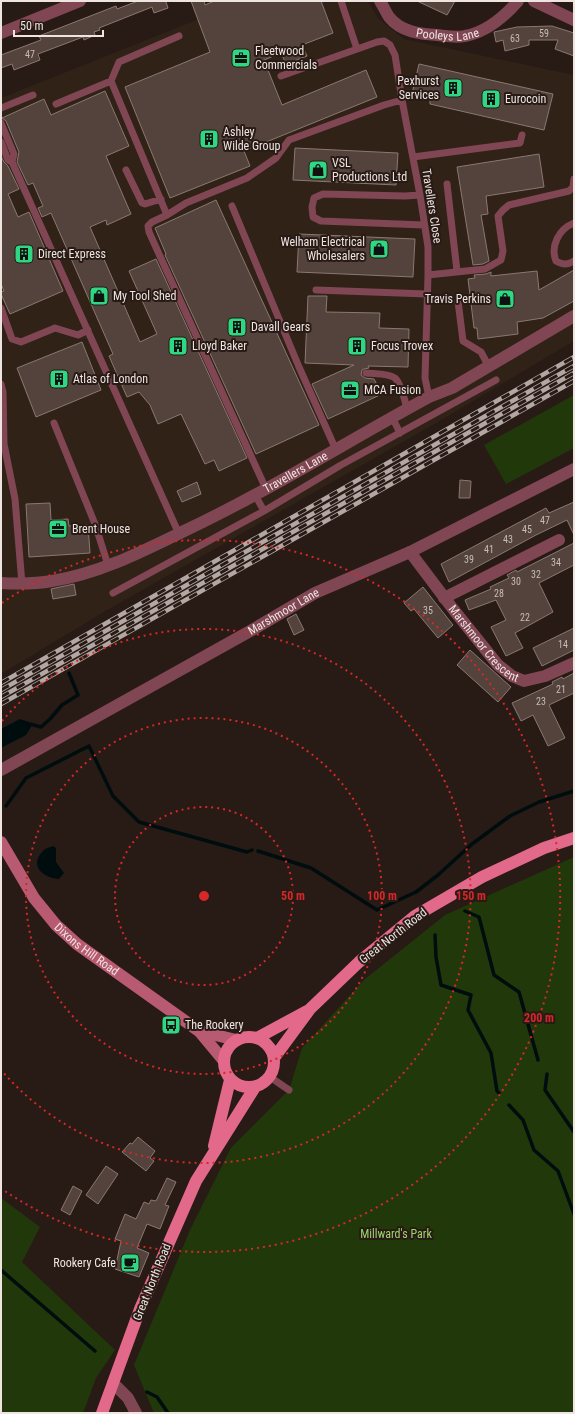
<svg xmlns="http://www.w3.org/2000/svg" width="575" height="1414" viewBox="0 0 575 1414" font-family="'Roboto Condensed',sans-serif">
<style>
.industrial{fill:#302216}
.green{fill:#21390a}
.water{fill:#000d0e}
.lines{fill:none;stroke-linecap:round;stroke-linejoin:round}
.stream{stroke:#000d0e;stroke-width:3.5}
.building{fill:#53433c;stroke:#8a7871}
.lane{stroke:#804654;stroke-width:7}
.street{stroke:#804654;stroke-width:12}
.secondary{stroke:#b75a72;stroke-width:12}
.primary{stroke:#e2698a;stroke-width:12}
.rail-casing{stroke:#b2a7a3;stroke-width:4.5}
.rail{stroke:#281a15;stroke-width:3;stroke-dasharray:9;stroke-linecap:butt}
.ring{fill:none;stroke:#d62828;stroke-width:2;stroke-dasharray:2 4}
.labels{text-anchor:middle;stroke-width:4;stroke-linejoin:round;paint-order:stroke}
.number-label{font-size:10px;fill:#c7bcb7}
.street-label{font-size:12px;fill:#eee4e0;stroke:#281a15}
.poi-label{font-size:12px;fill:#eee4e0;stroke:#281a15;text-anchor:start}
.park-label{font-size:12px;fill:#9bd66c;stroke:#281a15}
.centre{fill:#d62828;stroke:#281a15;stroke-width:2}
.ring-label{font-size:12px;text-anchor:middle;font-weight:bold;fill:#d62828;stroke:#281a15;stroke-width:4;stroke-linejoin:round;paint-order:stroke}
</style>
<rect width="100%" height="100%" fill="#281a15"/>
<path class="industrial" d="M244 1H368L378 18 404 39 574 75V341L438 422 109 609 1 674V98Z"/>
<path class="green" d="M574 395V448L506 484 484 445Z
M574 857V1413H154L134 1365 190 1230 231 1148 289 1090 302 1048 365 979 445 915Z
M1 1198 40 1227 22 1262 115 1350 96 1378 83 1413H1Z"/>
<path class="water" d="M20 719 29 722 31 727 26 735 1 748V729Z
M53 846 56 848V862L64 873 59 879C44 878 29 867 42 852 44 849 50 847 53 846Z"/>
<g class="lines">
<path class="stream" d="M30 724 41 727 50 719 62 705 78 695 69 673
M6 806 26 778 89 746 113 796 139 822 247 852 252 850
M258 851 311 868 377 910 416 892 438 875 472 844 510 816 539 802 574 791
M465 911 479 917 494 975 519 992 538 1060
M435 935 436 957 441 985 471 995 468 1010 491 1053 497 1091 499 1093
M547 1074 545 1090 574 1132
M509 1105 523 1120 534 1150 558 1171 574 1214
M1 1270 95 1351
M147 1392 157 1397 168 1413"/>
</g>
<path class="building" d="M138 1H167L166 2 168 8 154 13 152 7 99 28 100 30 94 32 95 35 84 40 83 37 38 54 40 60 14 70 12 64 1 68V55L41 40 39 36 116 6 117 9Z
M191 1H204L205 5 214 1H321L333 33 302 45 307 56 286 64 281 53 264 60 282 105 366 70 377 97 244 151 250 166 170 198 125 87 210 52Z
M417 1H455L447 15Z
M552 26 574 33V56L555 49 558 40H529V45L505 51 503 40 496 42 494 32 517 27Z
M419 64 553 94 544 130 430 104V98L412 94Z
M105 91 129 146 106 156 131 214 107 225 106 220 90 227 140 342 157 334 129 271 156 259 247 458 219 471 214 460 205 464 181 414 158 424 150 405 139 392 127 397 109 356 113 354 51 213 42 217 38 208 43 206 33 183 28 185 17 162 19 152 6 121 2 118 44 99 51 115Z
M295 148 398 153 396 185 293 180Z
M539 154 544 187 486 196 488 214 481 215 489 261 483 264 473 265 457 167Z
M1 156 4 162 8 166 19 189 8 194 18 217 29 212 63 291 10 314 1 294V292L4 291 1 284Z
M216 200 319 425 256 454 165 255 166 254 155 228Z
M299 234 415 239 413 277 297 272Z
M574 270V301L543 318 517 322 518 334 478 339 477 328H474L468 279 475 278 474 275 486 274 491 272V276L537 271 539 290Z
M308 296H327L326 312 380 313 379 328 409 329 408 367 368 366 369 368 364 369 362 370 361 375 365 378 374 379 382 394 328 419 312 384 354 365 305 363Z
M82 342 101 390 36 417 17 368Z
M460 480 471 481 470 498H459Z
M197 482 201 494 182 502 177 491Z
M574 502V535L567 520 536 535 449 582 441 564 546 508 549 513Z
M50 503 51 520 68 519 69 526 88 525 90 553 29 557 26 504Z
M574 543V565L539 583 553 612 515 633 523 648 506 656 491 627 506 620 496 600 469 610 465 600 491 589 490 587 509 578 507 575 516 570 517 572Z
M74 584 76 595 53 599 51 589Z
M423 587 453 625 438 638 414 609 411 611 404 603Z
M296 614 304 630 294 635 287 619Z
M574 628V650L542 666 533 648Z
M470 650 511 687 498 702 457 665Z
M574 673V693L549 705 565 738 548 746 533 715 521 721 512 703 553 684 552 682 562 677 563 679Z
M138 1137 155 1151 150 1158 154 1161 146 1171 122 1152 130 1143 132 1144Z
M106 1166 118 1174 98 1204 86 1195Z
M167 1178 176 1182 165 1205 169 1206 160 1229 147 1224 137 1248 149 1253 139 1277 115 1269 121 1241 115 1239 125 1214 136 1219 144 1202 149 1204 151 1200 156 1201Z
M73 1186 82 1191 70 1215 61 1210Z"/>
<g class="lines">
<path class="lane" d="M341 1 357 49
M281 76 377 42 384 41 390 45 395 55 402 100 420 195 428 247V275L425 378 429 397
M56 104 111 81
M1 108 33 95
M1 123 14 154 12 162
M1 142 8 160 12 162 179 534
M413 157 520 143 522 135
M126 170 142 203 145 204 161 199
M447 184 457 271
M420 195 405 196 323 194 314 198 312 207 313 217 321 221 424 225
M232 206 299 367 336 450
M167 215 111 81 119 62 179 36
M574 223C559 229 550 246 556 261 563 265 567 265 574 261
M428 275 485 269 501 260 503 251 498 216 503 210 509 205 569 191 573 187 574 179
M316 290 427 294
M458 301 463 341 481 352 488 365
M1 308 12 339 21 342 55 328 78 335 88 330
M366 373C375 374 388 373 395 378 401 383 405 401 407 409
M1 384 3 392 4 444 15 499 22 584
M392 417 400 433
M54 423 95 524 108 565
M266 489 149 232 148 226 152 222 167 215 186 203 247 178 276 158 289 140 384 105 402 100
M255 495 264 511
M113 593 264 511 341 465 496 380
M270 1077 289 1090"/>
<g class="street">
<path id="s1" d="M380 1C383 6 386 12 389 17 401 32 420 34 437 35 446 36 456 38 465 36 487 32 504 17 518 1"/>
<path d="M534 1 574 20"/>
<path d="M1 33 80 1"/>
<path id="s2" d="M410 552 453 609 498 665 512 676 524 681 545 676 574 663"/>
<path id="s3" d="M1 583C18 584 35 584 52 581 98 574 141 552 182 532 267 492 346 442 429 397L452 388 574 316"/>
<path d="M444 598 559 540"/>
<path id="s4" d="M1 770 252 630 315 593 410 552 574 469"/>
<path d="M113 1383 128 1398 136 1413"/>
</g>
<g class="secondary">
<path id="s5" d="M1 842 34 898 56 925 77 944 199 1031 224 1061"/>
<path d="M199 1031 236 1040"/>
</g>
<path class="primary" d="M224 1062a25 25 0 1 1 50 0a25 25 0 1 1-50 0Z
M257 1038 307 1011
M274 1058 310 1009 359 962 415 916 482 877 544 848 574 838
M214 1146 230 1080
M102 1413 140 1309 196 1181 255 1087"/>
<defs>
<path id="rail" d="M1 683 574 357
M1 690 574 366
M1 697 574 373
M1 704 574 381"/>
</defs>
<use href="#rail" class="rail-casing"/>
<use href="#rail" class="rail"/>
</g>
<g class="ring">
<circle cx="204" cy="896" r="89"/>
<circle cx="204" cy="896" r="178"/>
<path d="M2 721A267 267 0 1 1 2 1071"/>
<path d="M2 603A356 356 0 1 1 2 1189"/>
</g>
<defs>
<symbol id="office-square" viewBox="-11 -11 22 22"><rect x="-9" y="-9" width="18" height="18" rx="4" fill="#2ed883" stroke="#281a15"/><path d="M-6-3h4V-5.5h4V-3h4V5H-6ZM-1-4.5V-3h2v-1.5ZM-6 0V1H6V0Z" fill="#111"/></symbol>
<symbol id="building-square" viewBox="-11 -11 22 22"><rect x="-9" y="-9" width="18" height="18" rx="4" fill="#2ed883" stroke="#281a15"/><path d="M-4-6H4V6H1V3H-1V6H-4ZM-2.5-4.3h1.7v1.8h-1.7ZM.8-4.3h1.7v1.8H.8ZM-2.5-1h1.7V.8h-1.7ZM.8-1h1.7V.8H.8Z" fill="#111"/></symbol>
<symbol id="shop-square" viewBox="-11 -11 22 22"><rect x="-9" y="-9" width="18" height="18" rx="4" fill="#2ed883" stroke="#281a15"/><path d="M-5-2.5h2.3a2.7 3.5 0 0 1 5.4 0H5L5.5 6h-11ZM-1.5-2.5h3a1.5 2.3 0 0 0-3 0Z" fill="#111"/></symbol>
<symbol id="bus-square" viewBox="-11 -11 22 22"><rect x="-9" y="-9" width="18" height="18" rx="4" fill="#2ed883" stroke="#281a15"/><path d="M-5-6H5V4H4V6H2V4H-2V6H-4V4H-5ZM-3.5-4V0h7V-4ZM-3.5 1.2v1.5H-2V1.2ZM2 1.2v1.5H3.5V1.2Z" fill="#111"/></symbol>
<symbol id="cafe-square" viewBox="-11 -11 22 22"><rect x="-9" y="-9" width="18" height="18" rx="4" fill="#2ed883" stroke="#281a15"/><path d="M-5.5-4.5H6V0H3Q3 3.5 0 3.5H-2.5Q-5.5 3.5-5.5 0ZM3-3.2v2h1.7v-2ZM-6 4.5H4V6H-6Z" fill="#111"/></symbol>
</defs>
<g fill-rule="evenodd">
<use href="#office-square" x="230" y="47" width="22" height="22"/>
<use href="#building-square" x="442" y="77" width="22" height="22"/>
<use href="#building-square" x="480" y="88" width="22" height="22"/>
<use href="#building-square" x="198" y="128" width="22" height="22"/>
<use href="#shop-square" x="307" y="159" width="22" height="22"/>
<use href="#shop-square" x="368" y="238" width="22" height="22"/>
<use href="#building-square" x="13" y="243" width="22" height="22"/>
<use href="#shop-square" x="88" y="285" width="22" height="22"/>
<use href="#shop-square" x="494" y="288" width="22" height="22"/>
<use href="#building-square" x="226" y="316" width="22" height="22"/>
<use href="#building-square" x="167" y="335" width="22" height="22"/>
<use href="#building-square" x="346" y="335" width="22" height="22"/>
<use href="#building-square" x="48" y="368" width="22" height="22"/>
<use href="#office-square" x="339" y="379" width="22" height="22"/>
<use href="#office-square" x="47" y="518" width="22" height="22"/>
<use href="#bus-square" x="160" y="1014" width="22" height="22"/>
<use href="#cafe-square" x="119" y="1252" width="22" height="22"/>
</g>
<g class="labels">
<g class="number-label">
<text x="544" y="37">59</text>
<text x="515" y="42">63</text>
<text x="30" y="58">47</text>
<text x="545" y="524">47</text>
<text x="527" y="533">45</text>
<text x="508" y="543">43</text>
<text x="489" y="553">41</text>
<text x="469" y="563">39</text>
<text x="556" y="566">34</text>
<text x="536" y="578">32</text>
<text x="516" y="585">30</text>
<text x="499" y="597">28</text>
<text x="428" y="614">35</text>
<text x="525" y="621">22</text>
<text x="563" y="648">14</text>
<text x="561" y="693">21</text>
<text x="541" y="705">23</text>
</g>
<g class="street-label">
<text dy="4" stroke="none"><textPath href="#s1" startOffset="82">Pooleys Lane</textPath></text>
<text transform="translate(432 206) rotate(81)" y="4">Travellers Close</text>
<text dy="4" stroke="none"><textPath href="#s3" startOffset="319">Travellers Lane</textPath></text>
<text dy="4" stroke="none"><textPath href="#s4" startOffset="324">Marshmoor Lane</textPath></text>
<text dy="4" stroke="none"><textPath href="#s2" startOffset="118">Marshmoor Crescent</textPath></text>
<text transform="translate(393 936) rotate(-38)" y="4">Great North Road</text>
<text dy="4" stroke="none"><textPath href="#s5" startOffset="139">Dixons Hill Road</textPath></text>
<text transform="translate(152 1282) rotate(-68)" y="4">Great North Road</text>
</g>
<g class="poi-label">
<text x="255" y="55">Fleetwood<tspan x="255" dy="14">Commercials</tspan></text>
<text x="439" y="85" text-anchor="end">Pexhurst<tspan x="439" dy="14">Services</tspan></text>
<text x="505" y="103">Eurocoin</text>
<text x="223" y="136">Ashley<tspan x="223" dy="14">Wilde Group</tspan></text>
<text x="332" y="167">VSL<tspan x="332" dy="14">Productions Ltd</tspan></text>
<text x="365" y="246" text-anchor="end">Welham Electrical<tspan x="365" dy="14">Wholesalers</tspan></text>
<text x="38" y="258">Direct Express</text>
<text x="113" y="300">My Tool Shed</text>
<text x="491" y="303" text-anchor="end">Travis Perkins</text>
<text x="251" y="331">Davall Gears</text>
<text x="192" y="350">Lloyd Baker</text>
<text x="371" y="350">Focus Trovex</text>
<text x="73" y="383">Atlas of London</text>
<text x="364" y="394">MCA Fusion</text>
<text x="72" y="533">Brent House</text>
<text x="185" y="1029">The Rookery</text>
<text x="116" y="1267" text-anchor="end">Rookery Cafe</text>
</g>
<g class="park-label">
<text x="396" y="1238">Millward's Park</text>
</g>
</g>
<circle cx="204" cy="896" r="6" class="centre"/>
<g class="ring-label">
<text x="293" y="900">50 m</text>
<text x="382" y="900">100 m</text>
<text x="471" y="900">150 m</text>
<text x="539" y="1022">200 m</text>
</g>
<rect width="575" height="1414" fill="none" stroke="#eee4e0" stroke-width="4"/>
<path d="M14 30v6h89v-6" fill="none" stroke="#eee4e0" stroke-width="2"/>
<text x="20" y="30" font-size="12" fill="#eee4e0" stroke="#281a15" stroke-width="3" paint-order="stroke">50 m</text>
</svg>
